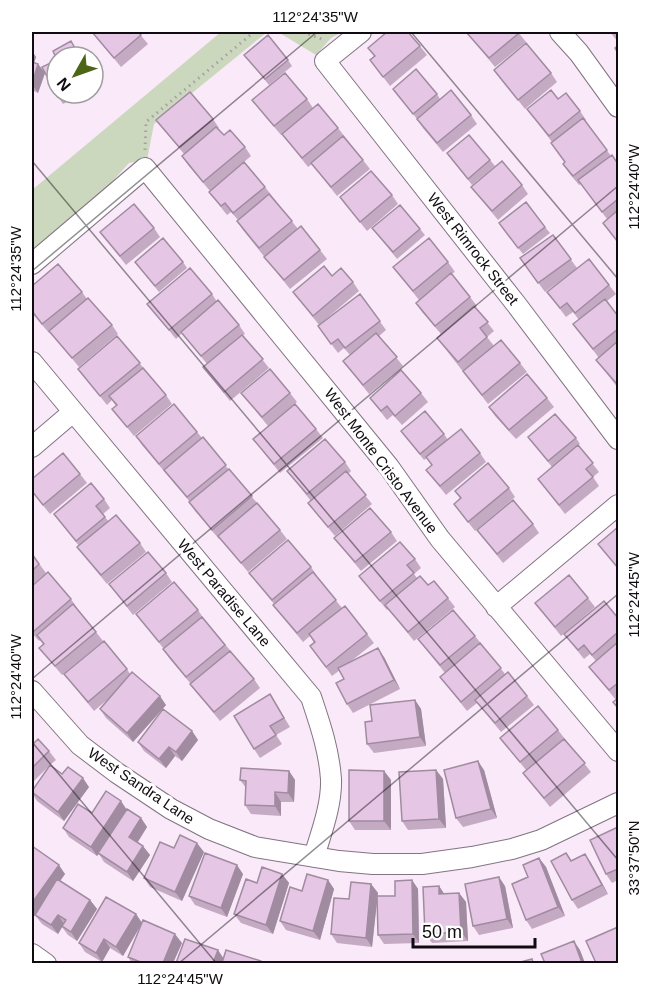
<svg xmlns="http://www.w3.org/2000/svg" width="650" height="995" viewBox="0 0 650 995" font-family="Arial,sans-serif">
<style>
.green{fill:#ccd8bd}
.lines{fill:none;stroke-linecap:round;stroke-linejoin:round}
.minor-casing{stroke:#827482;stroke-width:22}
.path{stroke:#a99da9;stroke-width:3;stroke-dasharray:1.5 4.5;stroke-linecap:butt}
.minor{stroke:#fff;stroke-width:20}
.wall{fill:#c5aac4}
.shaded-wall{fill:#a08ba0}
.building{fill:#e5c6e4;stroke:#a08ba0;stroke-width:1.5}
.ticks{fill:none;stroke:#100b10;stroke-width:1.5;stroke-opacity:0.45}
.labels{text-anchor:middle;stroke-width:6;stroke-linejoin:round;paint-order:stroke}
.street-label{font-size:15px;fill:#100b10;stroke:#fff}
.neatline{fill:none;stroke:#100b10;stroke-width:2}
.ticks-label{font-size:15px;text-anchor:middle;fill:#100b10}
</style>
<rect width="100%" height="100%" fill="#f9e9f9"/>
<path class="green" d="M221 32H267L154 124 147 160 129 163 110 184 32 251V190Z
M278 32H342L331 38 316 55Z"/>
<g class="lines">
<defs>
<path id="minor" d="M361 32 325 61 516 304 618 439
M560 32 579 53 618 107
M32 264 145 168 389 467 440 539 618 751
M32 362 311 697C320 724 329 750 331 779 332 805 321 833 314 857
M32 447 73 412
M496 607 618 505
M32 691 80 745 117 773 171 809 209 829 255 847 339 861 373 864H422L472 857 512 849 541 840 618 803
M32 954 46 964"/>
</defs>
<use href="#minor" class="minor-casing"/>
<path class="path" d="M303 32 324 40
M145 150 146 122 254 32"/>
<use href="#minor" class="minor"/>
</g>
<path class="wall" d="M92 32H138L148 44 121 67Z
M466 32H518L526 42 495 67Z
M610 32H618V42Z
M71 41 81 57H57V93H83L63 104 57 95 42 67 57 60 53 51Z
M420 46 427 55 390 86 370 60 374 56 368 48Z
M32 51 36 57 34 63 38 64 45 73 38 93 32 90Z
M244 55 288 60 292 66 269 85Z
M494 70 551 73 557 82 525 109Z
M93 79 97 86 93 88Z
M393 89 437 94 440 99 471 115 477 124 443 152 423 128 417 119Z
M307 99 313 108 338 128 370 169 337 196 312 164 308 167 282 134 281 135 259 109 252 100Z
M558 99 580 111 586 120 585 121 611 156 618 164V243L603 223 607 219 581 184 579 185 569 173 563 164 565 162 551 143 552 142 527 109Z
M213 119 219 128H218L224 135 245 147 251 156 210 191 188 165 182 156 184 154 156 120Z
M447 153 490 160 495 166 472 185Z
M522 185 528 194 498 220 471 187Z
M265 187 298 229 320 250 327 259 290 289 243 230 237 221 238 220 231 212 227 215 209 192Z
M392 195 398 204 367 231 340 197Z
M545 227 550 233 523 254 503 229Z
M154 228 160 237 126 265 100 232Z
M372 228 420 229 425 235 397 259Z
M553 235 577 268 609 285 616 294 607 301 618 316V388L603 369 596 360 599 358 573 324 579 320 573 312 566 317 547 292 574 271 545 292 520 258Z
M135 262H183L187 268 159 292Z
M448 262 455 272 451 274 470 297 477 306 475 307 494 331 487 337 494 346 520 363 527 372 488 404 437 338 441 334 422 312 416 303 419 300 393 267Z
M332 276 353 282 359 291 319 325 293 292Z
M32 286 82 292 87 299 112 325 118 334 79 367 50 332 49 333 32 313Z
M212 294 217 302 239 325 245 334 243 335 269 368 230 401 210 376 203 367 207 364 182 333 176 339 147 304Z
M360 294 386 330 379 336 403 366 369 394 343 361 350 355 344 348 338 353 318 326Z
M117 336 166 395 172 404 134 436 112 409 116 406 112 400 107 405 78 369Z
M241 393H290L297 402 268 426Z
M421 393 428 402 402 425 393 415 387 420 370 398Z
M547 398 554 407 516 439 495 416 489 407Z
M316 429 323 438 280 473 253 439Z
M401 431 444 434 448 440 480 453 486 462 446 495 426 470 432 465 427 458 424 460Z
M197 432 280 530 287 539 248 572 220 538 219 539 195 511 189 502H190L142 445 136 436Z
M528 437 576 438 580 444 578 445 599 472 593 477 599 486 565 514 538 479 552 467Z
M345 462 351 471 348 474 372 504 335 536 315 512 308 503 311 501 287 471Z
M80 474 87 483 50 514 32 492V479Z
M509 488 515 497 475 531 454 504 460 498 455 491Z
M104 499 110 508 103 514 108 521 140 543 146 552 107 584 84 556 77 547 79 546 54 514Z
M533 524 539 533 503 563 477 530Z
M391 532 397 541 361 571 334 538Z
M32 554 46 573 32 585Z
M415 559 421 568 414 574 417 578 448 598 455 607 414 641 388 609 387 610 359 576Z
M311 567 317 576V577L342 608 367 634 374 643 350 662 384 657 400 689 353 713 347 704 344 679 340 670 332 676 310 646 314 643 310 636 303 642 280 614 273 605 274 604 249 573Z
M166 573 172 582 133 615 109 584Z
M32 586 71 599 77 608V609L96 632 103 641 62 675 39 648 43 644 40 640 39 641 32 633Z
M588 598 595 607 561 636 535 603Z
M198 610 204 619 254 679 260 688 220 721 197 693 191 684 169 658 164 649 136 614Z
M618 618V697L616 700 589 667 596 661 590 654 584 659 564 634Z
M475 636 505 674 527 696 534 705 501 732 477 703 467 711 440 677 445 673 418 639Z
M127 669 130 674 166 705 133 742 106 718 100 709 107 700 94 711 64 674Z
M270 694 290 727 276 735 282 744 260 758 254 749Z
M415 700 421 709 426 746 374 753 367 744 372 721Z
M558 730 591 772 550 807 530 782 523 773 526 770 500 738Z
M192 731 198 740 182 761 175 756 166 768 144 751 138 742Z
M32 745 49 751 56 760 50 765 62 774 89 787 64 821 37 801 32 793 49 766 32 783Z
M436 770 443 779 446 828 408 830 402 821Z
M484 770 497 818 463 827 456 818Z
M289 771 295 780 294 802H281V816L251 814 245 805 246 788 240 780Z
M384 771 391 780V830H355L349 821Z
M127 809 141 818 147 827 138 842 150 855 133 881 104 862 99 854 97 856 69 837 63 828 92 813Z
M618 828V880L612 883 606 874Z
M32 846 65 874 60 881 90 900 97 909 77 941 68 935 62 927 58 934 42 924 35 915V916L32 914Z
M174 848 204 852 182 901 150 887 144 878Z
M566 853 572 861 585 854 591 863 608 894 578 909 572 900Z
M539 858 546 867 565 916 532 929 526 920 528 877Z
M243 874 227 917 195 905 189 896Z
M282 874 289 883 273 934 241 923 234 914Z
M328 880 334 889 320 940 286 930 280 921 302 891Z
M412 880 418 889 419 943 384 944 378 935 377 899 372 947 337 943 331 934 349 899 371 884 378 893 377 896H395Z
M439 886 444 894 459 893 466 902 468 941 432 943 425 934Z
M505 886 513 928 479 935 473 926Z
M136 914 142 923 123 956 110 948 102 962 85 952 79 943Z
M182 943 173 963H132L128 957Z"/>
<path class="shaded-wall" d="M32 51 36 57 32 69Z
M38 64 45 73 38 93 32 84Z
M378 648 384 657 400 689 394 680Z
M160 696 166 705 133 742 127 733Z
M415 700 421 709 426 746 420 737Z
M192 731 198 740 182 761 176 752Z
M169 747 175 756 166 768 159 759Z
M478 761 484 770 497 818 491 809Z
M436 770 443 779 446 828 439 819Z
M289 771 295 780 294 802 288 793Z
M384 771 391 780V830L384 821Z
M83 778 89 787 64 821 58 812Z
M275 792 281 802V816L275 806Z
M121 801 127 810 97 856 91 847Z
M141 818 147 827 135 846 129 837Z
M197 843 204 852 182 901 175 892Z
M143 846 150 855 133 881 127 872Z
M585 854 591 863 608 894 602 885Z
M539 858 546 867 565 916 558 907Z
M59 865 65 874 35 916 32 912V903Z
M237 865 243 874 227 917 221 908Z
M282 874 289 883 273 934 266 925Z
M499 877 505 886 513 928 507 919Z
M328 880 334 889 320 940 313 931Z
M412 880 418 889 419 943 413 934Z
M371 884 378 893 372 947 366 938Z
M439 886 445 895 439 894Z
M459 893 466 902 468 941 461 932Z
M90 900 97 909 77 941 71 932Z
M136 914 142 923 123 956 116 947Z
M58 915 64 924 58 934 51 925Z
M175 934 182 943 173 963H163Z
M104 939 110 948 102 962 96 953Z
M574 941 580 950 585 963H582Z
M218 950 224 959 223 963H213Z"/>
<path class="building" d="M92 32H138L141 35 114 58Z
M387 32H408L420 46 383 77 370 60 375 56 368 48Z
M466 32H518L519 33 489 58Z
M268 35 288 60 265 79 244 55Z
M71 41 80 57H57V93H60L57 95 42 67 57 60 53 51Z
M526 43 551 73 518 100 494 70Z
M618 45V53L615 48Z
M32 62 38 64 32 84Z
M416 69 437 94 413 114 393 89Z
M285 73 307 99 274 126 252 100Z
M451 90 471 115 437 143 417 119Z
M551 90 558 99 566 93 580 111 549 136 527 109Z
M190 92 213 119 179 147 156 120Z
M318 104 338 128 302 158 282 134Z
M583 118 607 150 573 176 563 164 565 162 551 143Z
M216 127 224 135 230 130 245 147 203 182 182 156Z
M469 135 490 160 468 179 447 153Z
M343 136 363 160 331 187 311 163Z
M612 155 618 164V199L602 212 578 180Z
M502 161 522 185 492 211 471 187Z
M244 162 265 187 233 213 225 203 221 206 209 192Z
M371 171 392 195 360 222 340 197Z
M269 194 292 221 259 248 237 221Z
M526 202 545 227 518 248 499 223Z
M134 204 154 228 120 256 100 232Z
M400 205 420 229 393 252 372 228Z
M618 210V242L603 223Z
M301 226 320 250 284 280 264 257Z
M553 235 571 259 538 283 520 258Z
M163 238 183 262 155 286 135 262Z
M429 238 448 262 413 291 393 267Z
M589 259 609 285 575 313 567 303 560 308 547 292Z
M58 264 82 292 42 324 32 311V286Z
M324 266 332 276 341 268 353 282 313 316 293 292Z
M190 268 212 294 169 330 147 304Z
M451 273 470 297 435 326 416 303Z
M360 294 380 321 345 348 338 339 331 344 318 326Z
M88 298 112 325 72 358 49 331Z
M605 299 618 316V329L593 349 573 324Z
M218 300 239 325 201 356 181 332Z
M474 306 488 322 480 328 487 337 458 362 437 338Z
M376 333 397 357 363 385 343 361Z
M242 335 263 359 224 392 203 367Z
M117 336 140 363 100 396 78 369Z
M501 340 520 363 482 395 463 371Z
M618 341V383L617 384 596 360Z
M143 368 166 395 127 427 112 409 117 405 109 396Z
M270 369 290 393 262 417 241 393Z
M401 370 421 393 395 416 387 406 381 411 370 398Z
M527 374 547 398 509 430 489 407Z
M174 404 197 432 159 464 136 436Z
M295 404 316 429 274 464 253 439Z
M425 411 444 434 420 454 401 431Z
M555 414 576 438 548 461 528 437Z
M461 429 480 453 440 486 426 470 432 465 426 457Z
M203 437 226 465 187 497 164 470Z
M325 439 345 462 307 494 287 471Z
M578 445 593 463 586 469 593 477 559 505 538 479Z
M63 453 80 474 43 505 32 491V479Z
M488 463 509 488 468 522 454 504 461 498 455 491Z
M229 469 252 496 212 530 189 502Z
M346 471 366 495 328 527 308 503Z
M91 483 104 499 96 506 105 517 76 541 54 514Z
M513 500 533 524 497 554 477 530Z
M257 503 280 530 241 563 218 536Z
M370 508 391 532 355 562 334 538Z
M116 515 140 543 101 575 77 547Z
M618 527V568L598 544Z
M288 540 311 567 272 600 249 573Z
M400 542 415 559 407 565 414 573 380 601 359 576Z
M148 552 166 573 127 606 109 584Z
M32 554 39 564 32 571Z
M48 572 71 599 33 632 32 631V586Z
M313 572 336 600 297 633 273 605Z
M569 575 588 598 555 627 535 603Z
M420 576 428 585 434 581 448 598 408 632 385 605Z
M174 582 198 610 159 642 136 614Z
M604 601 618 618V632L592 655 584 645 578 650 564 634Z
M73 604 96 632 55 666 39 648 44 644 37 635Z
M345 606 367 634 326 667 310 646 315 642 309 634Z
M453 610 475 636 440 665 418 639Z
M202 617 225 645 186 677 163 649Z
M104 641 127 669 88 702 64 674Z
M618 642V683L609 690 589 667Z
M480 643 501 668 461 702 440 677Z
M378 648 394 680 347 704 336 683 344 679 338 668Z
M230 651 254 679 214 712 190 684Z
M132 672 160 696 127 733 100 709Z
M508 672 527 696 495 723 475 700Z
M270 694 284 718 270 726 276 735 254 749 234 716Z
M618 698V708L613 702Z
M415 700 420 737 367 744 365 722 372 721 370 705Z
M538 706 558 730 520 762 500 738Z
M163 709 192 731 176 752 169 747 159 759 138 742Z
M38 739 49 751 32 768V745Z
M564 739 585 763 544 798 523 773Z
M478 761 491 809 456 818 444 770Z
M50 765 62 774 68 767 83 778 58 812 32 792V791Z
M241 768 289 771 288 793 275 792V806L245 805 246 781 240 780Z
M349 770 384 771V821H349Z
M436 770 439 819 402 821 399 772Z
M106 791 121 801 91 847 63 828 78 804 92 813Z
M127 809 141 818 129 837 143 846 127 872 98 853Z
M618 827V869L606 874 590 840Z
M180 835 197 843 175 892 144 878 160 842 174 848Z
M32 846 59 865 32 903Z
M205 853 237 865 221 908 189 896Z
M566 853 571 861 585 854 602 885 572 900 551 861Z
M539 858 558 907 526 920 512 884 528 877 523 865Z
M262 867 282 874 266 925 234 914 246 879 257 883Z
M307 874 328 880 313 931 280 921 290 887 302 891Z
M499 877 507 919 473 926 465 884Z
M57 879 90 900 71 932 62 926 66 920 58 915 51 925 35 915Z
M412 880 413 934 378 935 377 896H395V881Z
M351 882 371 884 366 938 331 934 334 898 349 899Z
M439 886V894L459 893 461 932 425 934 423 887Z
M106 897 136 914 116 947 104 939 96 953 79 943Z
M143 920 175 934 163 963H143L128 957Z
M618 927V963H596L586 941Z
M185 939 218 950 213 963H176Z
M574 941 582 963H545L541 954Z
M226 950 261 961V963H222Z
M532 959 533 963H517Z"/>
<path class="ticks" d="M411 32 618 279M32 161 618 860M32 271 317 32M32 679 618 186M32 742 217 964M178 964 618 594"/>
<g class="labels">
<g class="street-label">
<text transform="translate(473 249) rotate(52)" y="5">West Rimrock Street</text>
<text transform="translate(381 461) rotate(53)" y="5">West Monte Cristo Avenue</text>
<text transform="translate(224 593) rotate(50)" y="5">West Paradise Lane</text>
<text transform="translate(141 786) rotate(34)" y="5">West Sandra Lane</text>
</g>
</g>
<rect width="650" height="995" fill="none" stroke="#ffffff" stroke-width="66"/>
<g transform="translate(75 75) rotate(230)"><circle r="28" fill="#ffffff" stroke="#9f9d9f" stroke-width="1.5"/>
<path d="M0-4.5L10 22L0 15L-10 22Z" fill="#4c6616"/>
<text y="-9" font-size="16" font-weight="bold" text-anchor="middle" fill="#100b10">N</text>
</g>
<path d="M413 938v9h122v-9" fill="none" stroke="#100b10" stroke-width="3"/>
<text x="422" y="938" font-size="18" fill="#100b10" stroke="#ffffff" stroke-width="4.5" paint-order="stroke">50 m</text>
<rect x="33" y="33" width="584" height="929" class="neatline"/>
<g class="ticks-label">
<text x="315" y="22">112°24'35"W</text>
<text transform="translate(634 187) rotate(-90)" y="5">112°24'40"W</text>
<text transform="translate(16 269) rotate(-90)" y="5">112°24'35"W</text>
<text transform="translate(634 595) rotate(-90)" y="5">112°24'45"W</text>
<text transform="translate(16 677) rotate(-90)" y="5">112°24'40"W</text>
<text transform="translate(634 858) rotate(-90)" y="5">33°37'50"N</text>
<text x="180" y="984">112°24'45"W</text>
</g>
</svg>
